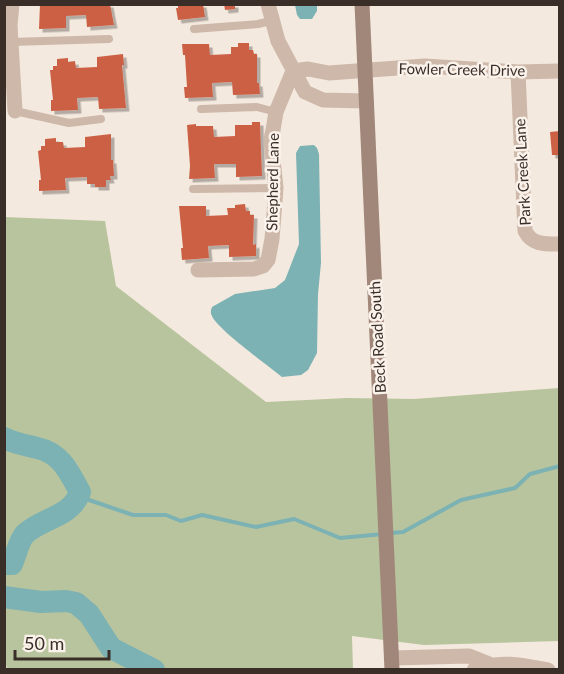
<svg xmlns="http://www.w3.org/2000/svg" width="564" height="674" viewBox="0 0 564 674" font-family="Lato,sans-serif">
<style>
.green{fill:#b8c49d}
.water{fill:#7cb2b3}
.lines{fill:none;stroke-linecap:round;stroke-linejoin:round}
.stream{stroke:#7cb2b3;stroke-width:4}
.river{stroke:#7cb2b3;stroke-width:22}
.building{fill:#cc6145;filter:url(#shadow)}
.service{stroke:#cdb8a9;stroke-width:8}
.minor{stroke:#cdb8a9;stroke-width:15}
.secondary{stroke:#a1877a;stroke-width:15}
.labels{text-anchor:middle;stroke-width:5;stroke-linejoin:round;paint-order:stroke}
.street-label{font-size:15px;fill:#3a2e29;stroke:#fbf3eb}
</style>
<defs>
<filter id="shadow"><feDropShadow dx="3.5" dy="3.5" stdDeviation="0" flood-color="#0004"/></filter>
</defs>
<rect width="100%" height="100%" fill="#f4e9de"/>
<path class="green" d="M4 217 105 221 116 286 266 402 347 398 414 399 559 388V641L424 645 352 636 353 669H7L4 656Z"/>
<path class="water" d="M295 5H317V11L312 19H300L297 15Z
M314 145 317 148 319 154 321 263 318 294 317 353 308 370 301 375 282 377C269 366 217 329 212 316 210 312 211 310 212 307L235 294 275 288 285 280 299 244 296 153 300 146Z"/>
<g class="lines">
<path class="stream" d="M80 492 89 500 133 515H166L181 521 202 515 256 527 294 519 340 538 383 534
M391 533 403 532 461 500 515 488 530 474 560 466"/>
<path class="river" d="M4 438C16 444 26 445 37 448 61 453 69 472 80 492 71 518 43 517 25 534 19 540 16 555 12 564H4
M4 597 41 602 66 601 76 603 89 614 111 648 154 670"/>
</g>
<path class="building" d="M40 4H110L114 25 87 27 86 15 66 16V28L39 29Z
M178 4H203L205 17 178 20 176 8H178Z
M224 4H235V9L225 10Z
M238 43H249V50H253L254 54H257V83H259L260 94 233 95 232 82 212 83 213 97 185 98 184 87H187L185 55H183L182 44H209L210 55 231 54V47H238Z
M123 54 124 65H122L126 108 99 109 98 97 77 98 78 110 51 111V100H53L50 70H53V66H57V59L68 58V62L75 61 76 68 97 67V57Z
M252 122H260L262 176 236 177V164H214L215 178 189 179 190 166 187 125 196 124V126H213L214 137 235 136V125H252Z
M560 131V155H552L550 132Z
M111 134V160H113L114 176H110L111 180H106V187H95V184H87V177L65 178 66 190 39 191V180H41L38 151 41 150V146H45V139L56 138V142H63L64 148 85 147V137Z
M245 204 246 211H250V215H254L253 245 256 244V256L229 257V245L208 246 209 258 182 260 181 248H183L179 206H206V216L228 215 227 208H235V205Z"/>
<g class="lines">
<path class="service" d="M194 29 258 24 271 21
M11 42 109 39
M201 109 257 107 276 112
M15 111 69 123 101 119
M193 189 276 188"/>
<path class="minor" d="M12 4 10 25 15 111
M268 4 278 41 305 92 323 100 366 101
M293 71 308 69 329 73 425 66 518 72 560 71
M518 72 525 231C532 245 545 244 560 244
M198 270 254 269 263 266 268 260 272 239 276 188 271 140 273 130 276 112 293 71
M392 658 469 656 489 664
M474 670C499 660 522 665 548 670"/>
<path class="secondary" d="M362 4 392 670"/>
</g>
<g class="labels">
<g class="street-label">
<text transform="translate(462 70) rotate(1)" y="5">Fowler Creek Drive</text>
<text transform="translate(523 172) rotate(-93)" y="5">Park Creek Lane</text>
<text transform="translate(273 182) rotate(-89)" y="5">Shepherd Lane</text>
<text transform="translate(378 337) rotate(-93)" y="5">Beck Road South</text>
</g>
</g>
<rect width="564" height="674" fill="none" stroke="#3a2e29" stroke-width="12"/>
<path d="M15 650v9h94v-9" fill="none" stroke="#3a2e29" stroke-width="3"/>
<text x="24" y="650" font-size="18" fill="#3a2e29" stroke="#fbf3eb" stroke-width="4.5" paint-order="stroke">50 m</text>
</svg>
